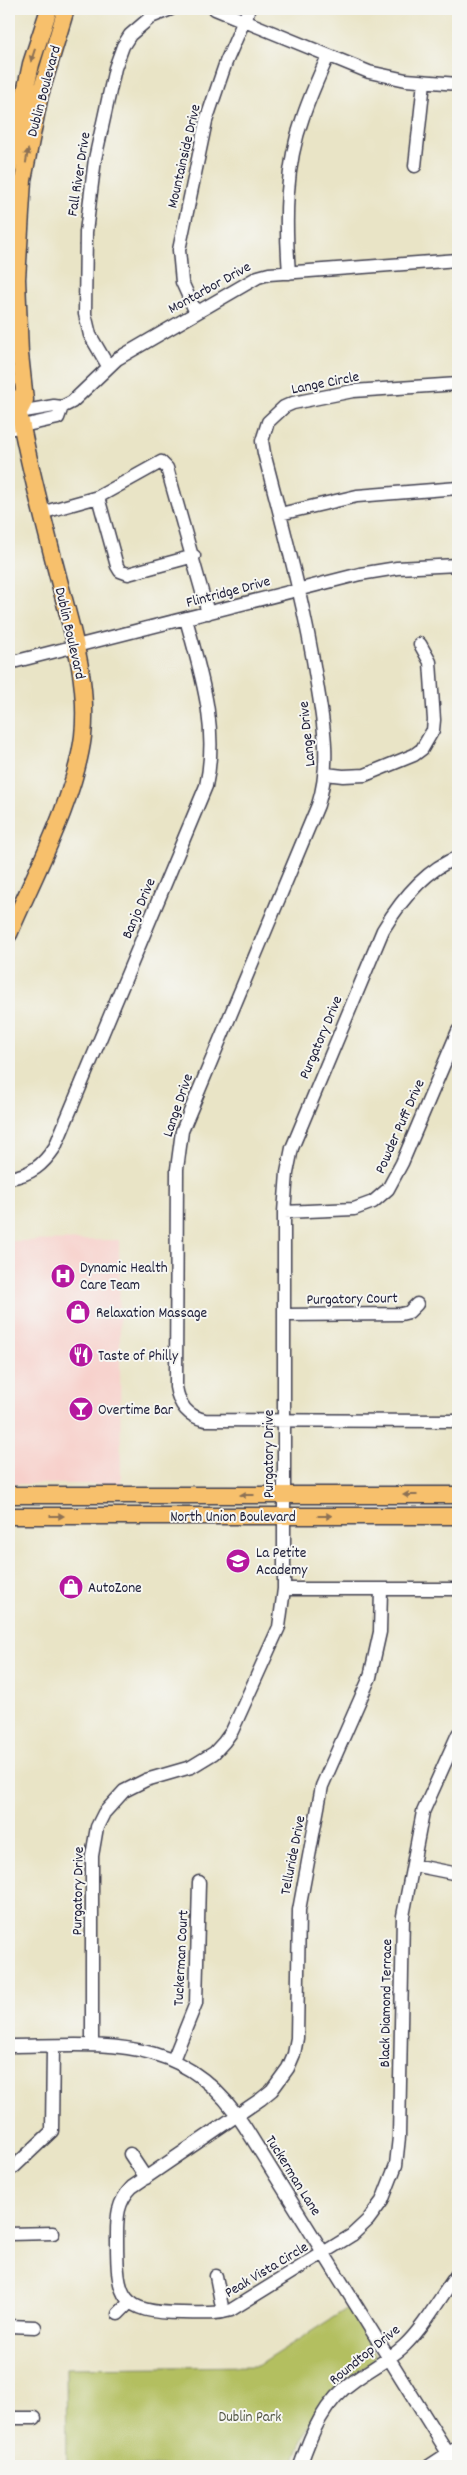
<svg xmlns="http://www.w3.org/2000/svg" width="467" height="2475" viewBox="0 0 467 2475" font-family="Dekko,sans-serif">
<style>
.built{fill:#f7d0cb}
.green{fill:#b3bf60;stroke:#6a704e}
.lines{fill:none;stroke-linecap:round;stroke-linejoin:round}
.stream{stroke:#60c7dd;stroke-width:2.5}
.minor-casing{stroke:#403f50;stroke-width:15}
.major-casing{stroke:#403f50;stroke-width:19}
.minor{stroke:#fff;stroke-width:12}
.major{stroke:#f7c06c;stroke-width:16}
.oneway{fill:#8c7154}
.labels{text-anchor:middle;stroke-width:4;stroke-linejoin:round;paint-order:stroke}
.street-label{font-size:15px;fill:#22223b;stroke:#f6f6f2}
.poi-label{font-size:15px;fill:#22223b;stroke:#f6f6f2;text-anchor:start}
.park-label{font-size:15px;fill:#555948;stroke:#f6f6f2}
</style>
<rect width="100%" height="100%" fill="#f6f6f2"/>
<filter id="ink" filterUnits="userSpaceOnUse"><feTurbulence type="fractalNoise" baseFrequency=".02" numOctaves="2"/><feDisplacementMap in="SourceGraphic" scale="10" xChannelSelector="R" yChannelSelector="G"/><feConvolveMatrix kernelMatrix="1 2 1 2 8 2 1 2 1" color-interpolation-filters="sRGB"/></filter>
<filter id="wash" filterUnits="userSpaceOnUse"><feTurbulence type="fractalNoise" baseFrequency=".0096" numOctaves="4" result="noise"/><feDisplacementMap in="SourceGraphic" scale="20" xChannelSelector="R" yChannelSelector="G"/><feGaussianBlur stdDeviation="1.12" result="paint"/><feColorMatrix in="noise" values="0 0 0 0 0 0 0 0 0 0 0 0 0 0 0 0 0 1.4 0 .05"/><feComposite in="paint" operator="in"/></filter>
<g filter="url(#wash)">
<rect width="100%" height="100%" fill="#e9e4c6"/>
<path class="built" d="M119 1240 121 1484H9V1241Z"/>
<path class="green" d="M348 2308 376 2356C368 2367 352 2373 342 2382 316 2405 303 2435 293 2466H67L66 2368 257 2366Z"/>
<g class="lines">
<path class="stream" d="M9 481H12"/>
</g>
</g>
<g filter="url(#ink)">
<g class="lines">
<defs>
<path id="minor" d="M215 9 369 72 406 80 458 84
M415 166 424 82
M289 273C285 220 285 167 303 117 310 96 319 76 328 56
M196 313 182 282 179 250 206 121 226 62 249 9
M108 366 90 335 85 314 86 232 95 159 115 68 123 46 130 35 151 17 171 9
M458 384 353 391 293 403 284 407 268 422 262 441 264 453C284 530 305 606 317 684 324 726 331 764 318 805L182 1131 177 1169 176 1387C179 1405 187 1416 205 1420L458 1421
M13 413 54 406 62 407 72 402 117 359 258 277 269 274 458 260
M9 429 58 418 62 407
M98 497 117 566 120 571 128 574 194 556
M41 513 98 497 161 462 167 468 208 613
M280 514 357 496 458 488
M9 663 360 574 397 568 458 565
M326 774 343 776 365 775 414 755 422 749 433 730 434 720 430 662 420 644
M9 1178C31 1175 43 1165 55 1147L206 786C219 728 201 674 186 619
M284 1212 354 1209 373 1202 388 1189 402 1163 458 1031
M284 1315 401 1314 409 1312 417 1304
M284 1589H458
M381 1589 380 1632 370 1677 322 1786 299 1910 297 2038 294 2054 288 2068 272 2090 261 2099 132 2187C116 2203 117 2219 117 2240 117 2297 120 2313 182 2313 198 2313 215 2315 231 2310L352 2235 368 2220 382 2201 396 2165 399 2137 403 1916 423 1812 458 1734
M413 1865 458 1874
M92 2045V1856L97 1827 104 1813 124 1791 146 1780 191 1767 214 1753 224 1742 232 1731 279 1627 284 1589V1212L287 1173 292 1148 383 930C401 900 425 870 458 857
M9 2046C106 2045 185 2032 245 2127L456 2466
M173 2060 196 2003 199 1882
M130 2154 146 2178
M9 2167 10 2169 14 2167 52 2131 53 2046
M9 2234 53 2233
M216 2276 223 2312
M118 2314 130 2302
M9 2326 35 2327
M9 2418H35
M300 2466C311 2434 324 2401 354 2381 370 2369 389 2360 404 2346 425 2326 441 2296 458 2273
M429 2466 458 2447"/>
<path id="major" d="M9 168 31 64 49 9
M9 395C10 406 19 411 21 422 31 473 44 523 57 573 71 627 89 680 83 736 75 800 34 875 9 934
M19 412 25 400 20 354 17 279 23 180 40 95 66 9
M9 1495H458
M9 1516H458"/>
</defs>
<use href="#minor" class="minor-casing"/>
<use href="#major" class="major-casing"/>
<use href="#minor" class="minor"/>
<use href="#major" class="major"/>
</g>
<defs><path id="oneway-solid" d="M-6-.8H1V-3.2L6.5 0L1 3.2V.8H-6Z" transform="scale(1.25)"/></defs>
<g class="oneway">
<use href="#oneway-solid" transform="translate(33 55) rotate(108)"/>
<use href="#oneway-solid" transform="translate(27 156) rotate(-81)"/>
<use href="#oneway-solid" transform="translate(247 1495) rotate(-180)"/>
<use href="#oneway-solid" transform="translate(410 1495) rotate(180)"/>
<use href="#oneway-solid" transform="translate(57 1516)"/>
<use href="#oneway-solid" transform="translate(325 1516)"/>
</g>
</g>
<defs>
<symbol id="hospital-disc" viewBox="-11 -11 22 22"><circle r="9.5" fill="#b5179e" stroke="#f6f6f2"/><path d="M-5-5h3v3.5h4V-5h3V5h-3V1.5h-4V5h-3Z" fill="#fff"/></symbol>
<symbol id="shop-disc" viewBox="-11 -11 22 22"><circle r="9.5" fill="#b5179e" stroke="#f6f6f2"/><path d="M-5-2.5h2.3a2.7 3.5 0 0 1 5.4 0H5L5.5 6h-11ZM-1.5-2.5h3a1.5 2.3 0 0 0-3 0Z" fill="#fff"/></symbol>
<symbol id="restaurant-disc" viewBox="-11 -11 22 22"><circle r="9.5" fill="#b5179e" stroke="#f6f6f2"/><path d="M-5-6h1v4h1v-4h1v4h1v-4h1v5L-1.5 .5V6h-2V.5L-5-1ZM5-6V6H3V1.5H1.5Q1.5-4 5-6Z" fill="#fff"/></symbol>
<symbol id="bar-disc" viewBox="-11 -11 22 22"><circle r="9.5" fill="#b5179e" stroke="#f6f6f2"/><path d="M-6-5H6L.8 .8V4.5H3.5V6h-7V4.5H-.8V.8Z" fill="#fff"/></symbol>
<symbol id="school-disc" viewBox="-11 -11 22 22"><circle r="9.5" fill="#b5179e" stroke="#f6f6f2"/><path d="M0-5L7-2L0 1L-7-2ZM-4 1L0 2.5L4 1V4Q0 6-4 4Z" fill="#fff"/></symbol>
</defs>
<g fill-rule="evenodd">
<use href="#hospital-disc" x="49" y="1262" width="28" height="28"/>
<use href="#shop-disc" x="64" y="1298" width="28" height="28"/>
<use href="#restaurant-disc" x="67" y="1341" width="28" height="28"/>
<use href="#bar-disc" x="67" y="1395" width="28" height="28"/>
<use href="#school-disc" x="224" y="1547" width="28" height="28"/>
<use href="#shop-disc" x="57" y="1573" width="28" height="28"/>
</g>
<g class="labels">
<g class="street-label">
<text transform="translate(43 91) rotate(-75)" y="5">Dublin Boulevard</text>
<text transform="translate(183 156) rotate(-77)" y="5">Mountainside Drive</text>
<text transform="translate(78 174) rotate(-81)" y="5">Fall River Drive</text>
<text transform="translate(209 287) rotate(-29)" y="5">Montarbor Drive</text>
<text transform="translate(325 382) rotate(-11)" y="5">Lange Circle</text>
<text transform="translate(228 591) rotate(-15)" y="5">Flintridge Drive</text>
<text transform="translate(71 633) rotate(77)" y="5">Dublin Boulevard</text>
<text transform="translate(306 734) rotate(-96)" y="5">Lange Drive</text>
<text transform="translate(138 908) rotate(-67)" y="5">Banjo Drive</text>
<text transform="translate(320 1037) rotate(-67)" y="5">Purgatory Drive</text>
<text transform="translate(177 1105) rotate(-71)" y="5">Lange Drive</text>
<text transform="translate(399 1126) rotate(-66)" y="5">Powder Puff Drive</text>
<text transform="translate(352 1298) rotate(-1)" y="5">Purgatory Court</text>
<text transform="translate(268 1454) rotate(-90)" y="5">Purgatory Drive</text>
<text x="233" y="1521">North Union Boulevard</text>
<text transform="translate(292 1855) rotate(-79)" y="5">Telluride Drive</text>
<text transform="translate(77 1891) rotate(-89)" y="5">Purgatory Drive</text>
<text transform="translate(180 1958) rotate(-87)" y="5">Tuckerman Court</text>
<text transform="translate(385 2003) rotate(-89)" y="5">Black Diamond Terrace</text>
<text transform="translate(294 2175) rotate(58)" y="5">Tuckerman Lane</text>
<text transform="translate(266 2269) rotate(-31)" y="5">Peak Vista Circle</text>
<text transform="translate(364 2354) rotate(-39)" y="5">Roundtop Drive</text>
</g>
<g class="poi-label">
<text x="80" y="1272">Dynamic Health<tspan x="80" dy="17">Care Team</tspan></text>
<text x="96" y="1317">Relaxation Massage</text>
<text x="98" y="1360">Taste of Philly</text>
<text x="98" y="1414">Overtime Bar</text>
<text x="256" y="1557">La Petite<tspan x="256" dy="17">Academy</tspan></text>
<text x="88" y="1592">AutoZone</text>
</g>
<g class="park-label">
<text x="250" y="2421">Dublin Park</text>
</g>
</g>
<rect width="467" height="2475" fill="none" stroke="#f6f6f2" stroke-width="30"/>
</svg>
